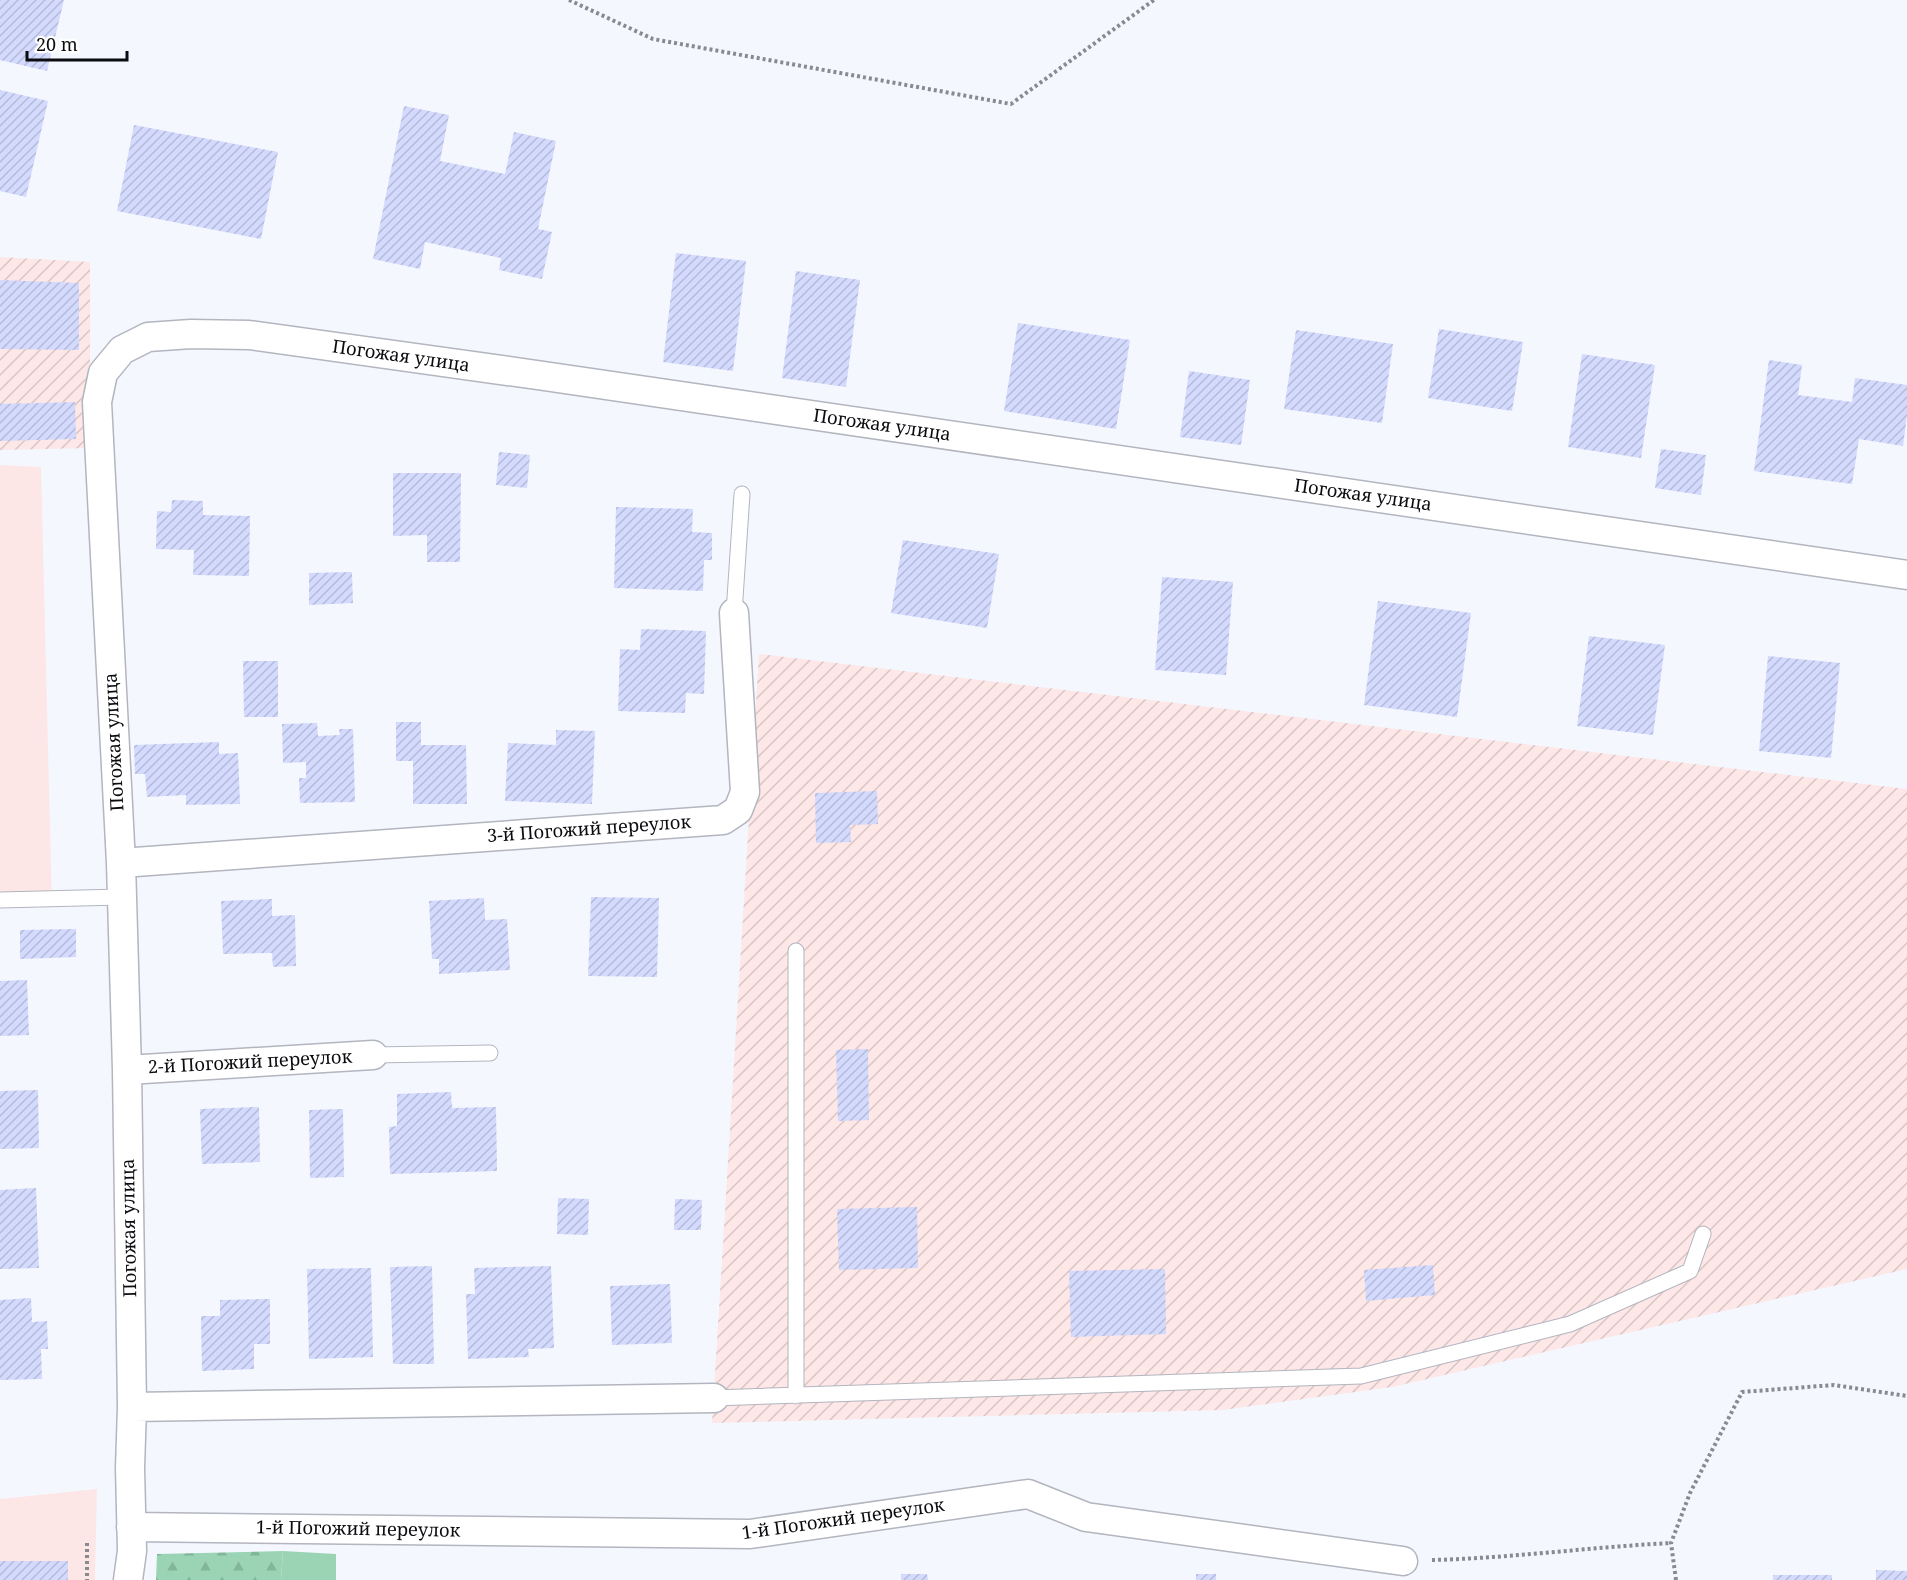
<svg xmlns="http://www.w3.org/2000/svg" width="1907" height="1580" viewBox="0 0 1907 1580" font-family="'Noto Serif',serif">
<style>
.commercial{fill:#fde7e6}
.industrial{fill:url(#industrial-furrows)}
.green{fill:#9ad4b5}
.forest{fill:url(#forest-firs)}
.building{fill:url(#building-hatch)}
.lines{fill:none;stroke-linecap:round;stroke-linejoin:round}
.lane-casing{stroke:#b3b5bf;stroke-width:17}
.street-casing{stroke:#b3b5bf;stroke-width:31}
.path{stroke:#898a90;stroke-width:4;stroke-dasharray:3 3;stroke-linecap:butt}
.lane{stroke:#fff;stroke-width:15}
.street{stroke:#fff;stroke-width:28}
.labels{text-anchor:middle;stroke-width:4.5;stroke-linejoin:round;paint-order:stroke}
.street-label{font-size:18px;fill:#0b0c0f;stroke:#fff}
</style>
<defs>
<pattern id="industrial-furrows" width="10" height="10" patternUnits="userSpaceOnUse" patternTransform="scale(1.5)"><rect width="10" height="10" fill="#fde7e7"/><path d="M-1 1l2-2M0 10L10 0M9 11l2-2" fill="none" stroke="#d8c5c5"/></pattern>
<pattern id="forest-firs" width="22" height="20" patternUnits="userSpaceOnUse" patternTransform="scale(1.5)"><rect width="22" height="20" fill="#9ad4b5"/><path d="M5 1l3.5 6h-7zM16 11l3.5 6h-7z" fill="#83b59a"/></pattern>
<pattern id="building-hatch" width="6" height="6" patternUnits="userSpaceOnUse" patternTransform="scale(1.5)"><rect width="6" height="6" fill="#d3dafd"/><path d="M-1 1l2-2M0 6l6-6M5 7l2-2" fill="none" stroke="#b4bad8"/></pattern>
</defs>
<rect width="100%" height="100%" fill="#f5f7ff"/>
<path class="commercial" d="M0 465 41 467 52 906 0 908Z
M97 1489 95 1580H0V1499Z"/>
<path class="industrial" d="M0 257 90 262V448L0 450Z
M759 654 1907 789V1269L1392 1387 1223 1410 712 1423Z"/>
<path class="green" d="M283 1551 336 1554V1580H281Z"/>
<path class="forest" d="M283 1551 281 1580H156L157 1554Z"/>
<path class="building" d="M0 0H64L47 71 0 60Z
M0 90 48 101 26 197 0 191Z
M404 106 449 115 440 161 505 174 514 132 556 141 538 229 552 232 542 279 499 270 501 258 425 242 420 269 373 259Z
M134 125 278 152 261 239 117 211Z
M676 253 746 261 733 371 663 362Z
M796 271 860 280 846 387 782 378Z
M0 280 79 283V350L0 349Z
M1018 323 1130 340 1116 429 1004 411Z
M1439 329 1523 342 1512 411 1428 398Z
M1296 330 1393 344 1382 423 1284 409Z
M1582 354 1655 365 1641 458 1568 447Z
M1769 360 1802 365 1798 395 1852 402 1855 378 1907 385V415L1903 446 1859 439 1852 484 1754 471Z
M1189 371 1250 380 1241 445 1180 437Z
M75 402 76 439 0 441V404Z
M1661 449 1706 455 1701 495 1655 488Z
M499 452 530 455 527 488 496 485Z
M393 473H461L460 562H427V535L393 536Z
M172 500 203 501V515L250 516 249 576 193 575 194 550 156 549 157 511 171 512Z
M616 507 693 509 692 532 712 533V560H704L703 591 614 588Z
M903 540 999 554 987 628 891 613Z
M352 572 353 603 309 605V573Z
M1162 577 1233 582 1226 675 1155 670Z
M1378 601 1471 613 1457 717 1364 705Z
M641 629 706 631 704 694 686 693 685 713 618 711 620 649 640 650Z
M1589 636 1665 645 1653 735 1577 726Z
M1768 656 1840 663 1831 758 1759 751Z
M243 661H278V717H244Z
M396 722H421V745H466L467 804H413V761H396Z
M317 723 318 736 340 735 339 729H353L355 802 300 803 299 778H306V762L283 763 282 724Z
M556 730 595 731 592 804 505 801 508 743 556 745Z
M219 742V754L238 753 240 804 186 805V795L147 797 145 774H135L134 745Z
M877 791 878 824 850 825 851 842 816 843 815 793Z
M591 897 659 898 657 977 588 976Z
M484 898 485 920 507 919 510 970 439 974V959H432L429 901Z
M272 899V916L295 915 296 966 273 967 272 953 223 954 221 901Z
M76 929V957L20 959V930Z
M27 980 29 1035 0 1036V981Z
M868 1049 869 1120 838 1121 836 1050Z
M38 1090 39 1148 0 1149V1091Z
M451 1092 452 1108 496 1107 497 1171 390 1174 389 1127 397 1126V1094Z
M259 1107 260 1162 202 1164 200 1109Z
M343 1109 344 1177 310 1178 309 1110Z
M36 1188 39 1268 0 1269V1190Z
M558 1198 589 1199 588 1235 557 1234Z
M675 1199 702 1200 701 1230H674Z
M917 1207 918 1268 839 1270 837 1209Z
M1433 1265 1435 1295 1366 1301 1364 1270Z
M432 1266 434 1364H393L390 1267Z
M551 1266 554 1348 528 1349 529 1357 468 1359 466 1294H475L474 1268Z
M371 1268 373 1357 309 1359 307 1269Z
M1165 1269 1166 1334 1071 1337 1069 1271Z
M670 1284 672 1343 612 1345 610 1286Z
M31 1298 32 1322 47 1321 48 1349H41L42 1379 0 1380V1300Z
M270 1299V1344H254V1369L202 1371 201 1316H220V1300Z
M0 1561H68V1580H0Z
M1876 1570 1907 1571V1580H1876Z
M901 1574H927L928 1580H901Z
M1196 1574H1216V1580H1196Z
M1773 1575H1832V1580H1773Z"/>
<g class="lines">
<defs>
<path id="lane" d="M734 613 742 494
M0 900 121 897
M373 1055 490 1053
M796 1396V951
M714 1398 1361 1376 1570 1324 1690 1271 1703 1234"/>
<path id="street" d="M121 863 723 820 738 810 745 792 734 613
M127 1070 373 1055
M132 1407 714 1398
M131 1527 750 1534 1028 1494 1086 1517 1403 1561
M128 1580 132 1551 130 1468 132 1407 127 1070 121 863 97 402 103 373 122 350 148 337 191 334 249 335 537 375 1907 575"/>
</defs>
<use href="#lane" class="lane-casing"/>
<use href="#street" class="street-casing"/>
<path class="path" d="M569 0 653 39 1011 104 1154 0
M87 1543V1580
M1432 1560C1512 1558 1591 1547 1671 1543
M1676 1580 1671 1543 1690 1493 1742 1392 1834 1385 1907 1396"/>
<use href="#lane" class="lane"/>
<use href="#street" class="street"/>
</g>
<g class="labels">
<g class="street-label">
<text transform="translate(401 356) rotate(8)" y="6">Погожая улица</text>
<text transform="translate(882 425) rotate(8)" y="6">Погожая улица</text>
<text transform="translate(1363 495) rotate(8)" y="6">Погожая улица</text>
<text transform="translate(114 742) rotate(-93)" y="6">Погожая улица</text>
<text transform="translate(589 829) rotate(-4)" y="6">3-й Погожий переулок</text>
<text transform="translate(250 1062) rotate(-3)" y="6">2-й Погожий переулок</text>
<text transform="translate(129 1228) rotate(-91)" y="6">Погожая улица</text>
<text transform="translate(843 1519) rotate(-8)" y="6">1-й Погожий переулок</text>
<text transform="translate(358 1529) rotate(1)" y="6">1-й Погожий переулок</text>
</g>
</g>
<path d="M27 51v9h100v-9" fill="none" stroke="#0b0c0f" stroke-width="3"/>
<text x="36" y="51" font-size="18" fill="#0b0c0f" stroke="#ffffff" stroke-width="4.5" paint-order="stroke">20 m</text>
</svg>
